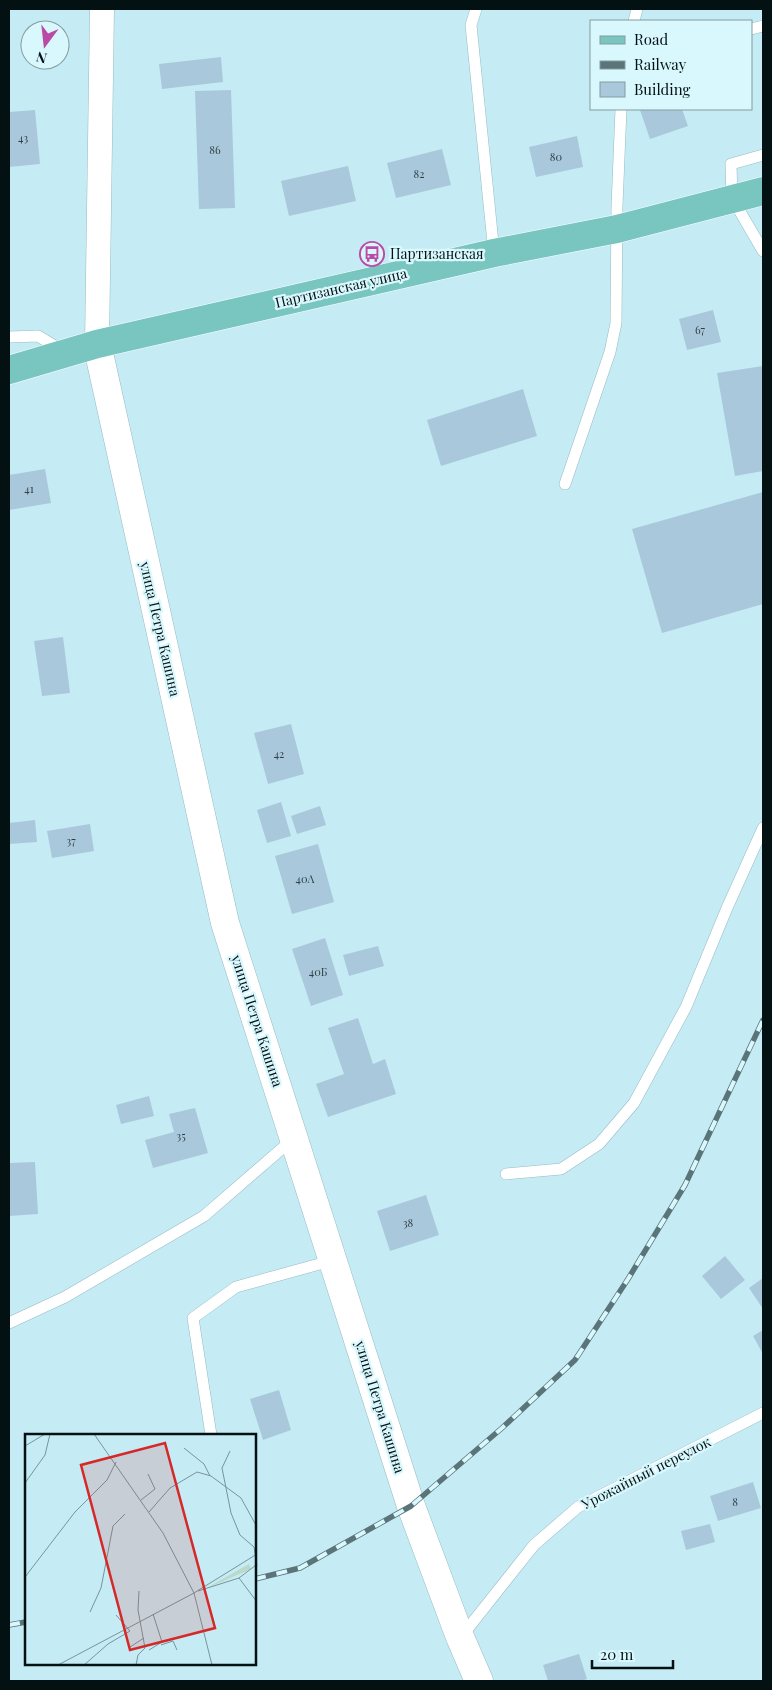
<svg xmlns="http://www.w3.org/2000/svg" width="772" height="1690" viewBox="0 0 772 1690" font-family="'Playfair Display',serif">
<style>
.building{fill:#aac8db}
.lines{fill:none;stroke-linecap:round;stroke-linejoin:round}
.service-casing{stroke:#96bbc3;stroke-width:12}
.minor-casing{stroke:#96bbc3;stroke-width:25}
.secondary-casing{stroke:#96bbc3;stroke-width:29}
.primary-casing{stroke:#fff;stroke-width:29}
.service{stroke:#fff;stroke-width:11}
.minor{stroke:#fff;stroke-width:24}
.secondary{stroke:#fff;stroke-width:28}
.primary{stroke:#79c5bf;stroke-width:28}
.rail-casing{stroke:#5b7479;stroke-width:5.5}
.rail{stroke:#d9f8fe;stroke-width:4;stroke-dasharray:11;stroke-linecap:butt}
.labels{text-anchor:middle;stroke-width:4.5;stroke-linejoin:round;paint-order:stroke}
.number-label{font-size:11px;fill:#2e3f45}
.poi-label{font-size:14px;fill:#041113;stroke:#d9f8fe;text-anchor:start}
.street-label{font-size:14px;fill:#041113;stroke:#d9f8fe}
.inset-road{fill:none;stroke:#78949a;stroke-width:1}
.view{fill:#d62828;fill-opacity:0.15;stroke:#d62828;stroke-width:2.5}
.inset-edge{fill:none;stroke:#041113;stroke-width:2.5}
</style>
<rect width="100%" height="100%" fill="#c5ecf4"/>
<path class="building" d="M221 57 223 82 162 89 159 64Z
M231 90 235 208 199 209 195 91Z
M644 109H682L688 126 650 139 640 110Z
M35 110 40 164 9 167V112Z
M577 136 583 167 536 177 529 147Z
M442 149 451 185 396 198 387 163Z
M348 166 356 201 289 216 281 181Z
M713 310 721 342 687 350 679 319Z
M763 366V471L735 476 717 373Z
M523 389 537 436 441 466 427 420Z
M45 469 51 503 9 510V475Z
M763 492V604L662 633 632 529Z
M63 637 70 693 42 696 34 641Z
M291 724 304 774 268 784 254 733Z
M281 802 291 836 267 843 257 810Z
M320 806 326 825 297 834 291 816Z
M35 820 37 842 9 844V823Z
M90 824 94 851 52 858 47 831Z
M318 844 334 902 292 914 275 856Z
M325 938 343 995 311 1006 292 949Z
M378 946 384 966 349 976 343 955Z
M358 1018 373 1064 385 1059 396 1094 328 1117 316 1084 344 1074 328 1028Z
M149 1096 154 1116 121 1124 116 1105Z
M195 1108 208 1153 153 1168 145 1140 174 1132 169 1114Z
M35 1162 38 1214 9 1216V1163Z
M426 1195 439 1235 390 1251 377 1211Z
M725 1256 745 1280 721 1299 702 1276Z
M763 1278V1309L749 1288Z
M763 1330V1354L753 1336Z
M279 1390 291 1430 263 1440 250 1399Z
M753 1482 761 1508 718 1521 710 1496Z
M710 1524 715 1542 686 1550 681 1531Z
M579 1654 587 1679 581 1681H548L543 1665Z"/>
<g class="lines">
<defs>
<path id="service" d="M476 9 471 25 494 253
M634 21 637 9
M751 29 763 26
M763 155 731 164 732 198 763 251
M9 337 38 336 63 351
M565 484 610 352 616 323 617 206 621 109
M506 1174 561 1169 599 1144 634 1103 686 1007 727 908 763 828
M9 1323 65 1297 204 1216 293 1139
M211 1435 193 1318 236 1287 334 1260
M461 1637 534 1545 578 1507 763 1413"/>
<path id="minor" d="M97 344 102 9"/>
<path id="secondary" d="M97 344 225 923 411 1506 460 1637 479 1681"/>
<path id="primary" d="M9 370 97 344 494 253 617 229 763 191"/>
</defs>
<use href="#service" class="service-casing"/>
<use href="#minor" class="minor-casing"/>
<use href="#secondary" class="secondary-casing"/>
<use href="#primary" class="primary-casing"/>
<use href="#service" class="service"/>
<use href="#minor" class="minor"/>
<use href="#secondary" class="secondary"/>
<use href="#primary" class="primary"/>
<defs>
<path id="rail" d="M255 1579 300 1568 411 1506 502 1428 575 1360 628 1279 685 1185 763 1020
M9 1625 26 1622"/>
</defs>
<use href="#rail" class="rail-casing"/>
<use href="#rail" class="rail"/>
</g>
<defs>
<symbol id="bus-ring" viewBox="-11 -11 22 22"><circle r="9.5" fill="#d9f8fe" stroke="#ba4aa6" stroke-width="1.5"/><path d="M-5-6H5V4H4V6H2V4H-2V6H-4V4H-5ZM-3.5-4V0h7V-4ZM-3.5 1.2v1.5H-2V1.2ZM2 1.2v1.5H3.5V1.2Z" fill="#ba4aa6"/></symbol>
</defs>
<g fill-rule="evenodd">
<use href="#bus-ring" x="358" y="240" width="28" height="28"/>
</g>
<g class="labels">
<g class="number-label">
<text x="23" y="142">43</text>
<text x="215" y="154">86</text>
<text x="556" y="161">80</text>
<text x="419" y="178">82</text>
<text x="700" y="334">67</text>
<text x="29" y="493">41</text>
<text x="279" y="758">42</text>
<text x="71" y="845">37</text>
<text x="305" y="883">40А</text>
<text x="318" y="976">40Б</text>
<text x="181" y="1140">35</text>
<text x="408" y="1227">38</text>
<text x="735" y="1506">8</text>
</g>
<g class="poi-label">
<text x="390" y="259">Партизанская</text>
</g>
<g class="street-label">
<text transform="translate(341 288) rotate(-13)" y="5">Партизанская улица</text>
<text transform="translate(160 629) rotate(77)" y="5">улица Петра Кашина</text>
<text transform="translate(257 1021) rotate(72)" y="5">улица Петра Кашина</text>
<text transform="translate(380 1407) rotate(73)" y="5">улица Петра Кашина</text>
<text transform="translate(646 1473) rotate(-27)" y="5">Урожайный переулок</text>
</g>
</g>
<g transform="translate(25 1434)">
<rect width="231" height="231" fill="#c5ecf4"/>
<path d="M224 130 226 135 180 155Z" fill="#bad9c8"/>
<path class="inset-road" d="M69 0 138 99 169 159M0 12 20 0M159 14 179 30 185 42M205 17 197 34 206 79 215 101 229 113 232 132M0 49 20 21 25 0M116 66 130 55 123 40M124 78 145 54 172 38 186 42 216 64 232 93M231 131 214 144 232 168M0 143 50 78 82 46 91 28M173 157 214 144M169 159 187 231M65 178 76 154 88 92 100 80M136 211 148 207 152 216M105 213 119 204M124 216 137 208 128 180M33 231 169 159 232 120M59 231 83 210 105 197 91 181M111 231 113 221 120 214 113 176 114 157"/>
<path class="view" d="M140 9 190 194 105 216 56 31Z"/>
<rect width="231" height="231" class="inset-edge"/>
</g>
<rect width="772" height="1690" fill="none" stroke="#041113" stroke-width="20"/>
<rect x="590" y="20" width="162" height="90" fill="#d9f8fe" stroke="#849ca0"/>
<rect x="600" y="36" width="25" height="8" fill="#79c5bf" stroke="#849ca0"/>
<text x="634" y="45" font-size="15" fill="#041113">Road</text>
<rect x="600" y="61" width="25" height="8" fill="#5b7479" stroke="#849ca0"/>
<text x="634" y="70" font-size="15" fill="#041113">Railway</text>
<rect x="600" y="82" width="25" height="15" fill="#aac8db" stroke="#849ca0"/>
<text x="634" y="95" font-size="15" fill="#041113">Building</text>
<g transform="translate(45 45) rotate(195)"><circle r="24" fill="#d9f8fe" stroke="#849ca0"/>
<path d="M0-4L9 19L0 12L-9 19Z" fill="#ba4aa6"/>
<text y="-8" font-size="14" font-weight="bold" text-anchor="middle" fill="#041113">N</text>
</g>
<path d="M592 1660v8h81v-8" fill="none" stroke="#041113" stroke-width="2.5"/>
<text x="600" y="1660" font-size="15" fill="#041113" stroke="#d9f8fe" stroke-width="4" paint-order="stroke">20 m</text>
</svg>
